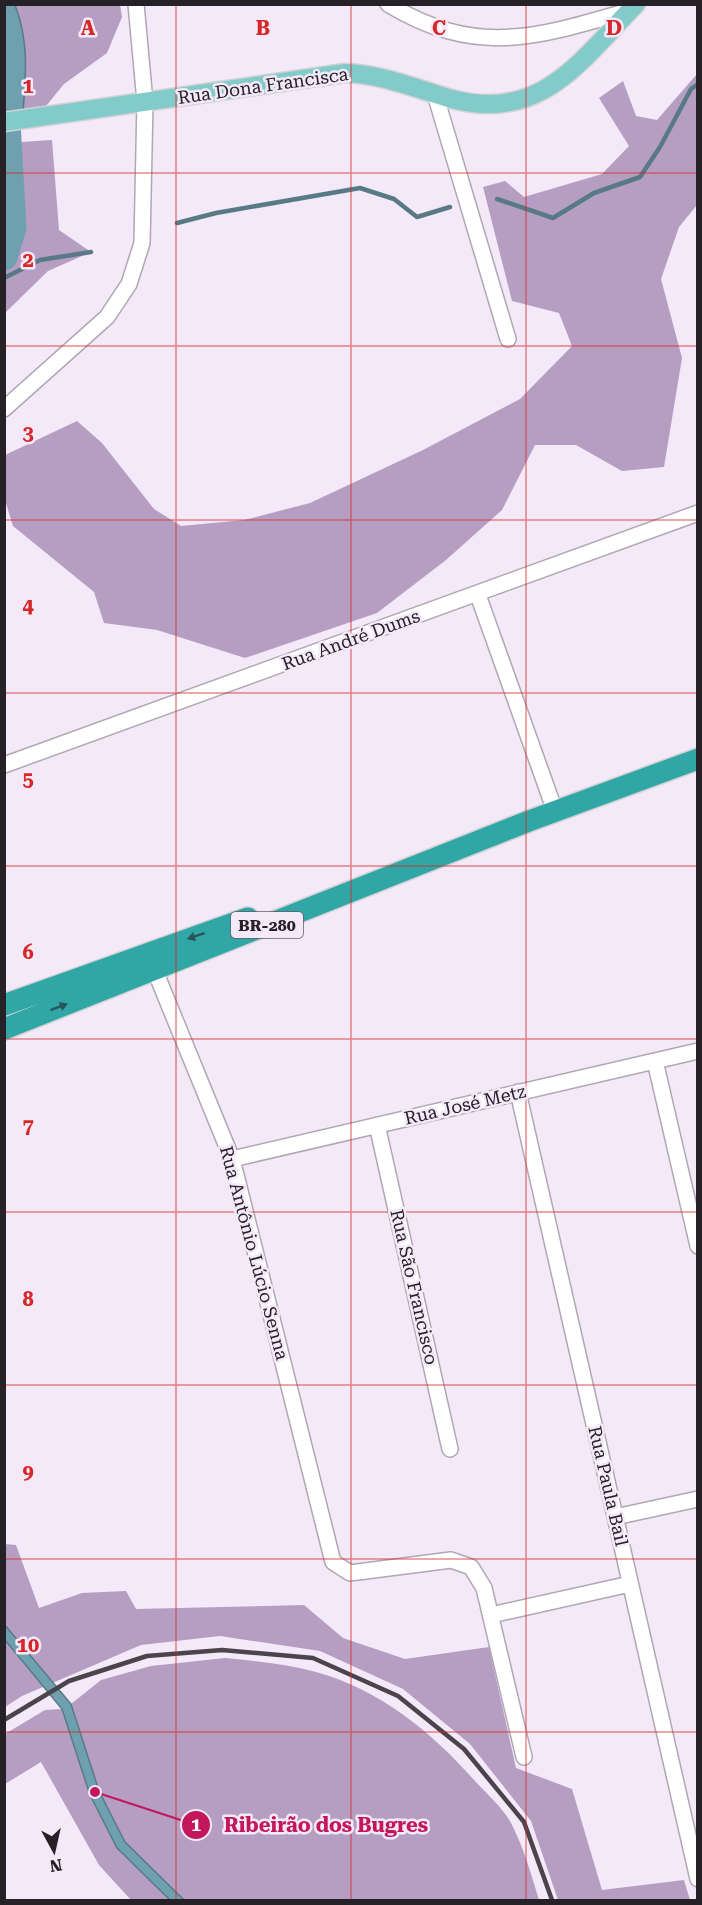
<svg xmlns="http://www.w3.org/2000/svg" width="702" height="1905" viewBox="0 0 702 1905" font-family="'Roboto Serif',serif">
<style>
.forest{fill:#b59ec2}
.water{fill:#6ea0af;stroke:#587a86;stroke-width:1.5}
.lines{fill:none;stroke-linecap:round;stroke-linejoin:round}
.stream{stroke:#587a86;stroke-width:4.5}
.river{stroke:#6ea0af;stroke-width:27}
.minor-casing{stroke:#b0a7b5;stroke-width:18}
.major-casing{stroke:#d3d3d4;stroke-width:21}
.highway-casing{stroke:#d3d3d4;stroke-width:24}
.minor{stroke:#fff;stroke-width:15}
.major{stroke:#83caca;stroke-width:18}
.highway{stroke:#30a6a6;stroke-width:21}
.rail{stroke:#4a454c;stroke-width:4.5}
.oneway{fill:#29565a}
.grid{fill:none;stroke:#d62828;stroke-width:1.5;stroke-opacity:0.55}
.labels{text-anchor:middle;stroke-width:5;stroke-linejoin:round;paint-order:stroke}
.shield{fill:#f3e9f8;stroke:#635d66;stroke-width:1.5}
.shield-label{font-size:16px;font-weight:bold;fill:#252127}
.street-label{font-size:18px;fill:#252127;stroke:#f3e9f8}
.grid-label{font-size:20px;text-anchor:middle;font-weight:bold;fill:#d62828;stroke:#f3e9f8;stroke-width:5;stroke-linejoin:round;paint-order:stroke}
.leader{fill:none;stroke:#c2185b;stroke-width:2}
.callout-dot{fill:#c2185b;stroke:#f3e9f8;stroke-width:2}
.mark-label{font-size:18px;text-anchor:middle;font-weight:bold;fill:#fff}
.callout-label{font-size:20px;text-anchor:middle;font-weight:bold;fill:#c2185b;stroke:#f3e9f8;stroke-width:5;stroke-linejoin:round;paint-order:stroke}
</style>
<rect width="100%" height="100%" fill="#f3e9f8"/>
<path class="forest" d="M15 5H120L122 17 107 53 64 84 46 106 23 112C26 74 29 41 15 5Z
M697 74V205L679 227 661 279 682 358 664 467 622 471 576 445H535L502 510 446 560 377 613 245 658 157 630 104 623 94 592 13 526 5 500V455L77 421 102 443 154 509 181 526 244 520 310 503 423 450 520 399 572 346 559 313 512 301 483 187 505 181 524 197 602 174 629 146 599 98 623 81 636 116 657 120Z
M52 140 59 230 91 252 48 271 5 313V143Z
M4 1544 16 1545 39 1608 82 1593 126 1591 136 1609 304 1605 343 1638 405 1659 489 1647 516 1768 572 1789 602 1890 684 1880 690 1900H558L531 1821 470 1744 403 1689 320 1651 220 1636 141 1645 22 1696 5 1707Z
M225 1658C256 1661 286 1664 316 1672 379 1689 433 1733 475 1781 487 1794 503 1808 511 1823 524 1848 531 1874 539 1900H184L125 1842 99 1791 71 1704 101 1680 151 1666Z
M62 1709 90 1795 117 1848 170 1900H131L99 1865 41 1762 5 1784V1734L45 1710Z"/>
<path class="water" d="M4 5H15C29 41 26 74 23 112H5Z
M4 1624 71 1704 99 1791 125 1842 184 1900H170L117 1848 90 1795 62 1709 5 1640Z"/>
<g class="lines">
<path class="stream" d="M497 199 553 218 594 193 640 177 660 147 691 89 698 84
M177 223 216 213 360 188 394 199 417 217 450 207
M4 278 40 260 91 252"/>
<path class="river" d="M4 257 13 228 7 122 9 95"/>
<defs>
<path id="minor" d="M388 4C477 58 538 37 631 10
M435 94 508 339
M4 409 107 317 129 284 142 243 145 102 136 4
M478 595 555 811
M4 765 698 513
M151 961 232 1159 333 1562 350 1573 451 1560 471 1567 484 1588 524 1757
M655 1061 698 1246
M518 1092 698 1879
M377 1125 450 1449
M232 1159 698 1051
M615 1517 698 1499
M491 1615 630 1584"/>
<path id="major" d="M4 122 345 73C382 74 417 89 452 99 541 123 581 60 636 4"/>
<path id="highway" d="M4 1005 248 918
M4 1029 529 821 698 759"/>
</defs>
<use href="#minor" class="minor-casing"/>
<use href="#major" class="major-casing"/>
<use href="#highway" class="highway-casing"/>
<use href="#minor" class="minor"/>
<use href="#major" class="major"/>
<use href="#highway" class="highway"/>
<path class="rail" d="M4 1720 69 1681 147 1656 222 1650 313 1658 398 1696 464 1749 524 1822 552 1900"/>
</g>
<defs><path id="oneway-solid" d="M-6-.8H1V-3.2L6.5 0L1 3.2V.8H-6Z" transform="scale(1.5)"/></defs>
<g class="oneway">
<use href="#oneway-solid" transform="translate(196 936) rotate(161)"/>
<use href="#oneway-solid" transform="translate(59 1007) rotate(-21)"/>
</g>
<path class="grid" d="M176 4V1900M351 4V1900M526 4V1900M4 173H698M4 346H698M4 520H698M4 693H698M4 866H698M4 1039H698M4 1212H698M4 1385H698M4 1559H698M4 1732H698"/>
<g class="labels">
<rect class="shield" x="231" y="912" width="72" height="26" rx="4.5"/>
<g class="shield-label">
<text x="267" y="931">BR-280</text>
</g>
<g class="street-label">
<text transform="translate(263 86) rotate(-8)" y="6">Rua Dona Francisca</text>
<text transform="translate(351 640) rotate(-20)" y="6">Rua André Dums</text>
<text transform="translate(465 1105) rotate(-13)" y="6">Rua José Metz</text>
<text transform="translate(254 1253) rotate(75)" y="6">Rua Antônio Lúcio Senna</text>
<text transform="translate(414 1287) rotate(77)" y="6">Rua São Francisco</text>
<text transform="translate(608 1486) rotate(77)" y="6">Rua Paula Bail</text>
</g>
</g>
<g class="grid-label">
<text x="88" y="35">A</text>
<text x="263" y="35">B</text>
<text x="439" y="35">C</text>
<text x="614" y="35">D</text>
<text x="28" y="93">1</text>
<text x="28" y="267">2</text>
<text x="28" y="440">3</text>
<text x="28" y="613">4</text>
<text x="28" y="786">5</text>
<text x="28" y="959">6</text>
<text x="28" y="1133">7</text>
<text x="28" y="1306">8</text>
<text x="28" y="1479">9</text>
<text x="28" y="1652">10</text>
</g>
<path class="leader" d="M95 1792L196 1825"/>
<g class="callout-dot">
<circle cx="95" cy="1792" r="6"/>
<circle cx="196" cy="1825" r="15"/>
</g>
<g class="mark-label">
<text x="196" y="1831">1</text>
</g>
<g class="callout-label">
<text x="326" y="1832">Ribeirão dos Bugres</text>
</g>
<rect width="702" height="1905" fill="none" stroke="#252127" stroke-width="12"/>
<g transform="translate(54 1851) rotate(172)" stroke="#f3e9f8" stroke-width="4.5" paint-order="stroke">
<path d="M0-4.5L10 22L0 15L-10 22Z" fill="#252127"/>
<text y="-9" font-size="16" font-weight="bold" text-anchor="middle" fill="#252127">N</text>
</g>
</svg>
